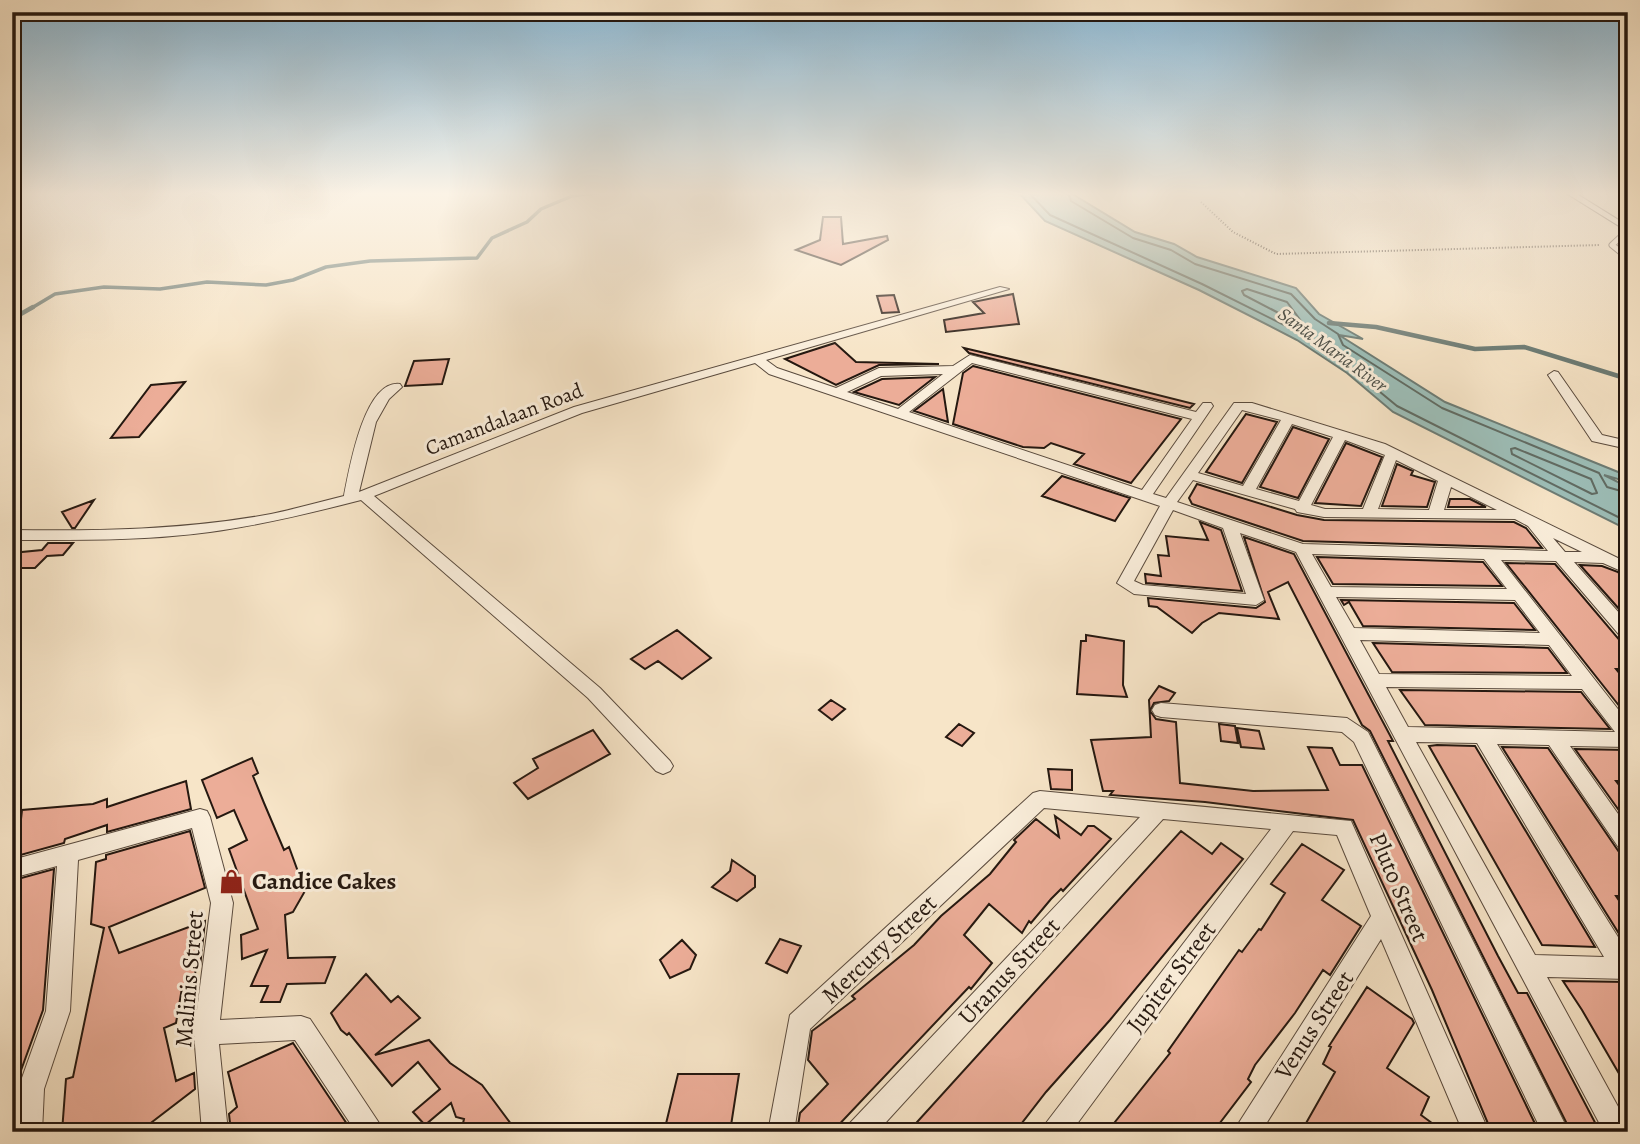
<svg xmlns="http://www.w3.org/2000/svg" width="1640" height="1144" viewBox="0 0 1640 1144" font-family="Alegreya,serif">
<style>
.water{fill:#9dbfb9;stroke:#6d7c75;stroke-width:2}
.lines{fill:none;stroke-linecap:round;stroke-linejoin:round}
.shore{stroke:#616c64;stroke-width:2}
.stream-far1{stroke:#6d7c75;stroke-width:3.5}
.stream{stroke:#6d7c75;stroke-width:4.5}
.building{fill:#ecad98;stroke:#251810;stroke-width:2}
.service-casing{stroke:#5a4b3e;stroke-width:7}
.minor-casing{stroke:#5a4b3e;stroke-width:2}
.path{stroke:#251810;stroke-width:2;stroke-dasharray:1 2;stroke-linecap:butt}
.service{stroke:#faeedb;stroke-width:5}
.minor{fill:#faeedb;fill-rule:evenodd}
.labels{text-anchor:middle;stroke-width:6;stroke-linejoin:round;paint-order:stroke}
.far-water-label{font-size:19px;font-style:italic;fill:#4f524b;stroke:#faeedb}
.street-label{font-size:21px;fill:#251810;stroke:#faeedb}
.near-poi-label{font-size:24px;font-weight:bold;fill:#251810;stroke:#faeedb;text-anchor:start}
.near-street-label{font-size:24px;fill:#251810;stroke:#faeedb}
</style>
<rect width="100%" height="100%" fill="#f7e5c8"/>
<filter id="stains"><feTurbulence type="fractalNoise" baseFrequency=".00286" numOctaves="4"/><feColorMatrix values="0 0 0 0 .2 0 0 0 0 .09 0 0 0 0 .02 0 0 0 .5 -.17"/></filter>
<radialGradient id="worn" r=".72"><stop offset=".6" stop-color="#630" stop-opacity="0"/><stop offset="1" stop-color="#630" stop-opacity=".3"/></radialGradient>
<path class="water" d="M1018 192H1069L1135 232 1174 244 1197 257 1296 288 1319 314 1363 339 1339 335 1445 402 1628 476V482L1604 475 1628 487V530L1393 412 1347 373 1297 340 1199 290 1045 221Z"/>
<g class="lines">
<path class="shore" d="M1028 192 1050 215 1202 284 1300 333 1351 368 1397 406 1628 522
M1068 192 1071 201 1133 238 1171 250 1195 264 1291 294 1315 319 1338 334 1343 345 1442 408 1599 473 1607 487 1628 493
M1247 289 1287 302 1301 321 1296 322 1244 295 1242 291Z
M1515 448 1591 479 1597 493 1592 494 1512 454 1511 449Z"/>
<path class="stream-far1" d="M30 309 55 294 104 287 160 289 207 282 266 285 293 280 326 267 370 261 477 258 492 238 527 222 541 209 572 196 602 192"/>
<path class="stream" d="M12 319 33 307
M1329 323 1376 327 1475 349 1524 347 1628 379"/>
</g>
<path class="building" d="M823 217H841L843 244 887 236 888 240 841 265 796 250 820 240Z
M1013 294 1019 324 946 332 944 320 984 313 973 302Z
M894 295 899 312 882 313 877 296Z
M835 343 856 362 939 364 879 365 836 385 785 359Z
M964 348 1090 378 1194 404 1190 408 969 353Z
M449 359 442 384 405 386 414 361Z
M973 366 1181 419 1131 483 1074 464 1084 454 1051 443 1044 448 1023 447 953 424 963 373Z
M935 377 899 405 854 392 882 379Z
M185 382 139 437 111 438 151 385Z
M943 389 948 422 914 411Z
M1246 414 1277 422 1242 483 1206 472Z
M1293 427 1329 439 1298 498 1260 487Z
M1346 443 1382 457 1361 506 1315 503Z
M1397 464 1413 471 1411 475 1435 482 1427 507 1382 506Z
M1062 476 1130 498 1115 521 1042 496Z
M1197 484 1297 515 1324 520 1514 522 1526 528 1542 548 1303 541 1192 504 1189 498Z
M1450 499H1470L1486 507H1448Z
M94 500 75 528H72L62 512Z
M1200 522 1221 530 1242 591 1146 583 1145 574 1161 576 1158 555 1169 556 1166 536 1208 540Z
M1244 537 1294 554 1393 741H1388L1498 956 1518 993H1527L1600 1132H1571L1370 731 1362 725 1288 582 1268 592 1279 619 1219 613 1202 623 1192 633 1157 607 1149 606 1148 598 1256 608 1265 602Z
M48 543H73L63 555 47 556 35 568H12V553L42 550Z
M1317 557 1483 562 1502 586 1333 584Z
M1506 563 1555 564 1628 650V669H1616L1628 684V717Z
M1580 565 1602 566 1618 572 1628 583V619Z
M1341 600 1514 603 1535 630 1363 626 1349 602 1344 605Z
M677 630 711 658 682 679 658 661 645 669 631 659Z
M1086 635 1124 641 1123 685 1127 697 1077 694 1081 641H1086Z
M1373 643 1548 648 1567 673 1392 672Z
M1159 686 1175 693 1169 701 1154 703 1150 711 1156 719 1176 722 1180 783 1253 791 1328 790 1308 747 1332 748 1340 765H1362L1539 1132H1496L1493 1126H1489L1432 990 1353 820 1205 802 1110 795 1113 791H1103L1091 740 1151 737 1149 700Z
M1400 690 1581 692 1610 729 1425 725Z
M831 700 845 709 832 720 819 710Z
M959 724 974 733 962 746 946 737Z
M1219 724 1235 726 1238 743 1221 741Z
M1237 728 1259 731 1264 749 1241 747Z
M593 730 610 754 528 799 514 783 538 768 533 759Z
M1437 745 1475 746 1595 947 1542 945 1429 746Z
M1502 747 1548 748 1619 852 1628 856V896H1616L1628 914V948Z
M1575 749 1628 750V781H1616L1628 797V823Z
M252 758 258 773 253 776 264 803 284 850 289 847 305 891 293 912 285 915 288 958 335 957 325 983 287 984 280 1002H261L268 986H251L267 950 242 959 241 935 258 929 229 849 247 840 234 810 217 818 202 780Z
M1048 769 1072 770V790L1051 789Z
M186 781 191 809 107 832V825L65 839 64 843 17 856 22 810 93 804 107 799V807Z
M1055 816 1081 835 1088 826H1094L1111 839 1063 891 1061 889 1051 899 1031 923 1029 921 1022 933 989 904 964 935 992 963 971 989 969 987 832 1132H797L800 1113 828 1084 808 1060 812 1031 855 999 852 996 914 945 941 916 990 874 1011 848 1016 842 1014 840 1036 819 1059 837Z
M190 831 205 888 109 927 119 953 205 921 200 967 196 969 193 983 182 988 176 1023 164 1028 176 1081 194 1073 195 1089 139 1132H62L66 1079 73 1077 104 928 91 924 96 862 106 859V855Z
M1181 831 1212 854 1221 843 1243 859 1110 1020 1046 1092 1015 1132H908Z
M1302 844 1344 870 1322 900 1361 926 1330 975 1323 970 1295 1013 1255 1065 1248 1079 1251 1082 1213 1132H1107L1170 1053 1168 1051 1239 950 1242 952 1259 929 1261 930 1285 893 1271 884Z
M732 860 755 876V887L737 901 712 887 730 871Z
M54 869 43 1010 12 1095 14 880Z
M780 939 801 946 787 973 766 963Z
M682 940 696 955 690 969 670 978 660 960Z
M366 974 391 1002 398 996 420 1018 375 1055 429 1040 450 1063 482 1085 517 1132H461L464 1119 456 1117 451 1103 425 1125 413 1112 440 1089 418 1062 392 1086 349 1033 347 1035 341 1030 331 1013Z
M1563 981 1628 982V1089L1582 1010Z
M1367 987 1412 1019 1414 1023 1387 1068 1429 1097 1421 1115 1444 1132H1301L1335 1072 1323 1064 1331 1047 1329 1046Z
M293 1043 351 1130 231 1132 229 1114 237 1107 228 1072Z
M678 1074H739L730 1132H664Z"/>
<g class="lines">
<defs>
<path id="service" d="M1569 192 1622 225 1626 232 1612 245 1628 258"/>
<path id="minor" d="M1000 287 1009 289 766 360 777 368 836 388 879 368 953 366 970 355 1196 412 1203 403H1211L1213 406 1153 494 1166 498 1234 403H1252L1385 444 1628 563V574L1603 563 1574 562 1628 623V640L1622 638 1556 561 1501 560 1628 722V747L1570 746 1628 828V854L1621 851 1549 745 1497 744 1628 953V979L1547 977 1627 1123 1628 1132H1604L1296 552 1240 533 1264 600 1256 605 1134 594 1117 583 1160 506 769 374 755 363 582 413 374 496 600 688 670 761 673 766 670 771 663 774 656 771 588 698 361 500C311 513 261 525 210 532 144 541 78 540 12 540V530C99 531 185 530 271 514 295 509 320 502 344 496 349 471 364 379 400 384L402 387 389 399 376 422 359 492 574 407ZM972 363 1192 419 1142 490 909 412ZM943 374 898 409 847 392 881 376ZM1242 410 1281 420 1243 486 1198 473ZM1292 424 1333 437 1299 501 1256 489ZM1345 440 1385 455 1363 509H1325L1311 505ZM1396 460 1438 481 1429 510 1378 509ZM1193 480 1295 509 1297 512 1324 517 1515 519 1528 526 1548 551 1303 544 1177 502ZM1451 487 1497 510H1444ZM1173 510 1223 528 1246 594 1143 585 1134 581ZM1553 538 1582 552H1565ZM1312 554 1484 559 1507 589 1331 587ZM1336 597 1515 600 1540 633 1354 628ZM1360 640 1549 645 1572 676 1379 674ZM1386 687 1582 689 1615 732 1408 727ZM1416 742 1477 743 1604 957 1535 955Z
M1554 371 1558 372 1602 435 1628 441V449L1592 441 1548 375Z
M1161 703 1347 718 1368 732 1569 1132H1542L1354 742 1342 732 1161 717 1155 715 1152 710 1155 705Z
M1040 791 1351 821 1489 1132H1463L1381 939 1261 1132H1233L1371 916 1337 835 1293 831 1071 1132H1042L1046 1123 1271 829 1163 819 877 1132H846L850 1123 1140 817 1044 808 810 1029 794 1132H768L790 1015 1033 793Z
M200 809 207 811 210 817 233 903 220 1020 301 1016 310 1019 385 1132H356L295 1040 219 1044 228 1132H202L194 1033 211 903 192 828 78 860 70 1011 44 1089 42 1132H16L18 1089 46 1011 57 866 12 878V860Z"/>
</defs>
<use href="#service" class="service-casing"/>
<use href="#minor" class="minor-casing"/>
<path class="path" d="M1201 202 1233 232 1276 254 1600 245"/>
<use href="#service" class="service"/>
<use href="#minor" class="minor"/>
</g>
<linearGradient id="sky" x2="0" y2="1"><stop stop-color="#8ab8d5"/><stop offset="0.55" stop-color="#fbf3e6"/><stop offset="1" stop-color="#fbf3e6" stop-opacity="0"/></linearGradient>
<rect width="1640" height="352" fill="url(#sky)"/>
<defs>
<symbol id="shop-bare" viewBox="-9 -9 18 18"><path d="M-5-2.5h2.3a2.7 3.5 0 0 1 5.4 0H5L5.5 6h-11ZM-1.5-2.5h3a1.5 2.3 0 0 0-3 0Z" fill="#8f2418" stroke="#faeedb" stroke-width="2.5" paint-order="stroke"/></symbol>
</defs>
<g fill-rule="evenodd">
<use href="#shop-bare" x="214" y="864" width="35" height="35"/>
</g>
<g class="labels">
<g class="far-water-label">
<text transform="translate(1333 349) rotate(36)" y="7">Santa Maria River</text>
</g>
<g class="street-label">
<text transform="translate(504 419) rotate(-21)" y="7">Camandalaan Road</text>
</g>
<g class="near-poi-label">
<text x="252" y="889">Candice Cakes</text>
</g>
<g class="near-street-label">
<text transform="translate(1399 887) rotate(67)" y="8">Pluto Street</text>
<text transform="translate(879 949) rotate(-43)" y="8">Mercury Street</text>
<text transform="translate(1009 971) rotate(-47)" y="8">Uranus Street</text>
<text transform="translate(1171 977) rotate(-53)" y="8">Jupiter Street</text>
<text transform="translate(189 979) rotate(-85)" y="8">Malinis Street</text>
<text transform="translate(1314 1025) rotate(-57)" y="8">Venus Street</text>
</g>
</g>
<rect width="1640" height="1144" fill="none" stroke="#f7e5c8" stroke-width="42"/>
<rect x="14" y="14" width="1612" height="1116" fill="none" stroke="#251810" stroke-width="3.5"/>
<rect x="21" y="21" width="1598" height="1102" fill="none" stroke="#251810" stroke-width="2"/>
<rect width="100%" height="100%" filter="url(#stains)"/>
<rect width="100%" height="100%" fill="url(#worn)"/>
</svg>
